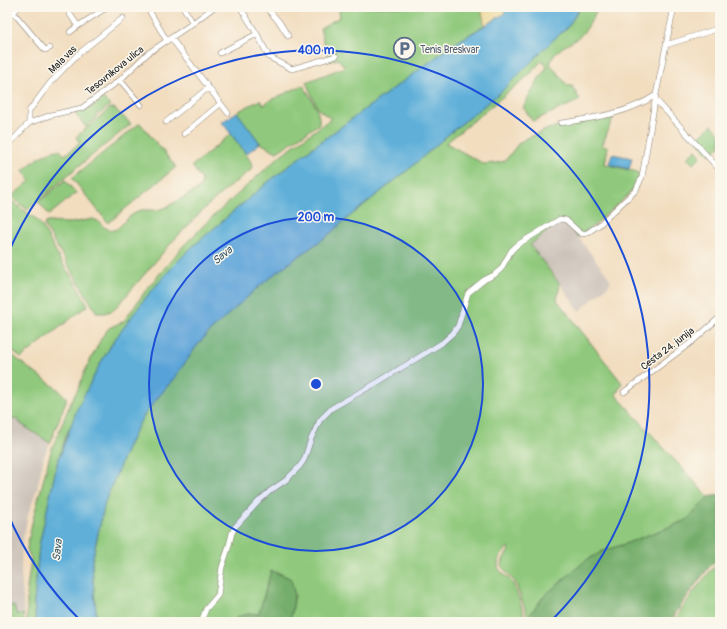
<svg xmlns="http://www.w3.org/2000/svg" width="727" height="629" viewBox="0 0 727 629" font-family="Pangolin,sans-serif">
<style>
.industrial{fill:#ccc2b9}
.green{fill:#90c97d;stroke:#56724c}
.forest{fill:#74ad6c;stroke:#486444}
.sand{fill:#eeda9e;stroke:#857b5d}
.water{fill:#5fafd9;stroke:#3e667a}
.lines{fill:none;stroke-linecap:round;stroke-linejoin:round}
.street-casing{stroke:#877c6e;stroke-width:6}
.street{stroke:#fff;stroke-width:5}
.ring{fill:none;stroke:#1d4ed8;stroke-width:2}
.labels{text-anchor:middle;stroke-width:3;stroke-linejoin:round;paint-order:stroke}
.service-label{font-size:10px;fill:#4e5e75;stroke:#fbf7ec;text-anchor:start}
.street-label{font-size:10px;fill:#1c1c1c;stroke:#fbf7ec}
.water-label{font-size:11px;font-style:italic;fill:#375768;stroke:#fbf7ec}
.centre{fill:#1d4ed8;stroke:#fbf7ec;stroke-width:2}
.ring-label{font-size:12px;text-anchor:middle;font-weight:bold;fill:#1d4ed8;stroke:#fbf7ec;stroke-width:3;stroke-linejoin:round;paint-order:stroke}
</style>
<rect width="100%" height="100%" fill="#fbf7ec"/>
<filter id="ink" filterUnits="userSpaceOnUse"><feTurbulence type="fractalNoise" baseFrequency=".025" numOctaves="2"/><feDisplacementMap in="SourceGraphic" scale="8" xChannelSelector="R" yChannelSelector="G"/><feConvolveMatrix kernelMatrix="1 2 1 2 8 2 1 2 1" color-interpolation-filters="sRGB"/></filter>
<filter id="wash" filterUnits="userSpaceOnUse"><feTurbulence type="fractalNoise" baseFrequency=".012" numOctaves="4" result="noise"/><feDisplacementMap in="SourceGraphic" scale="16" xChannelSelector="R" yChannelSelector="G"/><feGaussianBlur stdDeviation="0.9" result="paint"/><feColorMatrix in="noise" values="0 0 0 0 0 0 0 0 0 0 0 0 0 0 0 0 0 1.4 0 .05"/><feComposite in="paint" operator="in"/></filter>
<g filter="url(#wash)">
<rect width="100%" height="100%" fill="#f2ddbf"/>
<path class="industrial" d="M560 221H565L578 237 611 280 609 285 579 311 555 276 529 245Z
M17 419 21 424 50 443 44 456 37 489 28 515 22 544 21 571 24 614 16 615 14 606H7V420Z"/>
<path class="green" d="M346 7H483L481 9 485 25 454 44 308 151 268 182 190 249 175 264 147 296 113 342 100 364 66 436 57 464 39 546 34 603 36 622H26L27 615V588L31 560 27 549 28 542 32 523 51 451 71 402 79 387 84 373 102 337 109 328 124 321 146 290 185 244 207 222 282 154 331 119 318 109 306 82 345 67 338 59 330 61 325 48 320 28 340 17 339 10Z
M580 7H598C594 15 590 25 584 32 573 45 556 45 550 64L568 86H572L580 100 533 121C529 119 529 113 523 108L538 80 547 67 542 60 528 76 446 143 484 164 495 163 505 161 518 144 525 139 548 129 614 115 602 146 608 147 605 164 637 172 640 176 633 189 627 196 597 223 578 237 565 221H560L530 245 560 284 557 300 622 383 616 395 708 497 688 519 677 524 622 545 603 551 544 596 528 617 515 582 502 567C502 560 505 556 509 550L508 547C504 552 497 559 498 566 499 573 509 577 512 582 517 591 522 608 525 618L508 619 497 622H290L295 595 289 578 277 572 268 581 259 614H248L237 617 234 622H97L93 581 92 561 105 502 128 446 141 420 150 407 175 377 196 347 209 332 256 289 286 265 326 237 344 221 409 169 450 133 501 92 552 41 568 27Z
M303 85C309 94 321 112 319 124L277 152 260 143 237 112 260 100 264 105 269 101Z
M103 98 110 105 99 114 97 113 96 114 97 116 86 127 75 114 92 107Z
M110 108H114L131 124 69 174 28 210 11 197 30 181 23 170C33 163 47 149 60 150L65 155 80 143 76 137Z
M140 123 176 167 108 223 72 178Z
M712 125 720 133V146L710 155 696 139Z
M231 134 246 154 252 164 251 170 231 185 207 206 172 242 114 310 105 313H97L44 225 46 223 48 222 71 223 93 219 98 221 105 228 113 230 117 229 129 217 140 210H156L165 208 200 188 202 180 192 166Z
M696 150 701 156 693 164 687 158Z
M65 180 76 193 49 215 39 202Z
M7 198 36 219 42 226 60 260 75 282 88 305 21 358 7 346Z
M7 351 31 370 59 390 66 397V401L50 443 21 424 17 419 7 420Z
M720 561V622H674C684 604 705 575 720 561Z
M7 606H14L17 615 24 614 23 622H7Z"/>
<path class="forest" d="M720 495V557L710 566 690 592 670 622H529L528 617 544 596 585 561 603 551 622 545 677 524 688 519 708 497Z
M271 571 290 578C297 593 293 606 290 622H234L237 617 248 614H259Z
M525 618 526 622H497L508 619Z"/>
<path class="sand" d="M483 7H507L504 14 485 25 481 9Z"/>
<path class="water" d="M507 7H580L568 27 552 41 501 92 450 133 409 169 344 221 326 237 286 265 256 289 209 332 196 347 175 377 150 407 141 420 128 446 105 502 92 561 93 581 97 622H36L34 603 39 546 57 464 77 409 100 364 113 342 147 296 175 264 190 249 268 182 308 151 454 44 504 14Z
M237 112 260 143 246 154 222 122Z
M612 154 632 158 629 169 609 164Z"/>
</g>
<g filter="url(#ink)">
<g class="lines">
<defs>
<path id="street" d="M68 7 69 13 78 26
M147 7 167 41
M183 7 193 23
M240 7 257 34 269 57 292 69 336 56
M266 7 280 23 288 36
M13 12 45 50 50 48
M7 17 19 7
M70 32 78 26 106 8
M171 38 228 113
M666 45 674 7
M220 53 257 34
M120 80 141 105
M655 99 720 170
M166 122 208 88
M29 123V111L50 83 77 55 123 18
M561 123C594 118 627 114 656 95
M184 134 220 104
M7 146 29 123 51 115 82 108 120 80 147 54 193 23 214 7
M624 392 693 341 720 317
M201 622 206 609 218 595 222 567 228 549 232 533 235 527 259 501 270 491 286 480 299 467 304 460 311 439 320 420 332 408 378 382 442 343 453 333 458 326 468 293 484 280 494 275 501 269 511 251 517 245 560 219 566 220 579 232 582 234 587 233 599 225 636 190 642 177 656 95 666 45 720 28"/>
</defs>
<use href="#street" class="street-casing"/>
<use href="#street" class="street"/>
</g>
</g>
<circle cx="316" cy="384" r="167" fill="#1d4ed8" fill-opacity=".12"/>
<g class="ring">
<circle cx="316" cy="384" r="167"/>
<path d="M80 620A334 334 0 0 1 7 512M7 256A334 334 0 1 1 552 620"/>
</g>
<defs>
<symbol id="parking-ring" viewBox="-11 -11 22 22"><circle r="9.5" fill="#fbf7ec" stroke="#5c6f8a" stroke-width="1.5"/><path d="M-3.5-5.5H1a3.5 3.5 0 0 1 0 7H-1V5.5H-3.5ZM-1-3.4V-.6H.8a1.4 1.4 0 0 0 0-2.8Z" fill="#5c6f8a"/></symbol>
</defs>
<g fill-rule="evenodd">
<use href="#parking-ring" x="392" y="36" width="25" height="25"/>
</g>
<g class="labels">
<g class="service-label">
<text x="420" y="53">Tenis Breskvar</text>
</g>
<g class="street-label">
<text transform="translate(62 59) rotate(-45)" y="4">Mala vas</text>
<text transform="translate(114 70) rotate(-39)" y="4">Tesovnikova ulica</text>
<text transform="translate(667 348) rotate(-37)" y="4">Cesta 24. junija</text>
</g>
<g class="water-label">
<text transform="translate(222 255) rotate(-39)" y="4">Sava</text>
<text transform="translate(57 550) rotate(-84)" y="4">Sava</text>
</g>
</g>
<circle cx="316" cy="384" r="6" class="centre"/>
<g class="ring-label">
<text x="316" y="54">400 m</text>
<text x="316" y="221">200 m</text>
</g>
<rect width="727" height="629" fill="none" stroke="#fbf7ec" stroke-width="24"/>
</svg>
